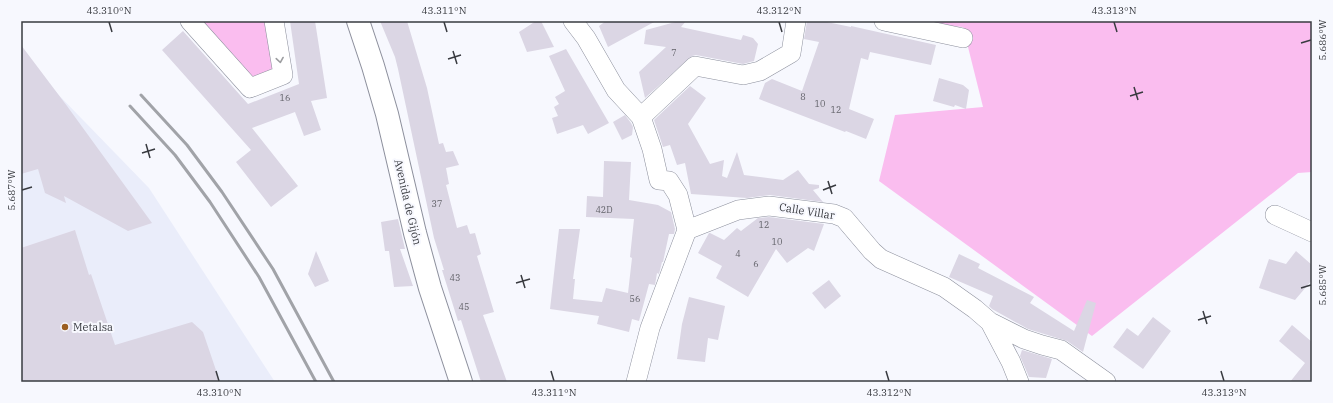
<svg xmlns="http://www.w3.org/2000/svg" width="1333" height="403" viewBox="0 0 1333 403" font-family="'IBM Plex Serif',serif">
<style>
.built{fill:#eaedfa}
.green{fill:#fabdef}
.building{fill:#dbd6e4}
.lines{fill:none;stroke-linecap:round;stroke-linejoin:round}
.minor-casing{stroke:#8d909d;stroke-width:20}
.tertiary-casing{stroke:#8d909d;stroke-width:24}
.minor{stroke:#fff;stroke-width:19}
.tertiary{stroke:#fff;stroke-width:22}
.rail{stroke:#a1a3a8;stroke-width:3}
.oneway{stroke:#9c9da0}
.ticks{fill:none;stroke:#393b40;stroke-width:1.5}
.poi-dot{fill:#9b5e21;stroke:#f7f8fe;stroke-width:1.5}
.labels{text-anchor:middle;stroke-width:4;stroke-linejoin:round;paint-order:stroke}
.number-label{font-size:9px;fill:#626269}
.street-label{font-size:11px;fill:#393b40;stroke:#f7f8fe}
.poi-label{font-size:11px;fill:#393b40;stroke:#f7f8fe;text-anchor:start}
.neatline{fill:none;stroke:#393b40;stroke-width:1.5}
.ticks-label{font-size:10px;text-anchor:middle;fill:#393b40}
</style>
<rect width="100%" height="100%" fill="#f7f8fe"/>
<path class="built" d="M21 65 50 86 149 188 275 382H21Z"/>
<path class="green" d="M199 21H270L277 70 251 81Z
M902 21H1312V172L1298 173 1092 336 879 181 895 115 983 107 963 27 903 22Z"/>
<path class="building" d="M290 21H315L327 98 311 101 321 130 304 136 295 112 252 128 298 186 271 207 236 162 251 150 162 50 183 31 248 104 299 84Z
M380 21H407L427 88 439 144 443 143 446 152 453 151 459 165 446 168 449 184 446 185 457 228 467 225 470 234 475 233 481 254 477 256 494 312 483 315 507 382H481L461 320 458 321 442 270H444L434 238 398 69 395 57Z
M536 21H541L554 47 527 52 519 32Z
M606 21H656L608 47 599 26Z
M679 21H686L681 27 741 40 743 35 753 38 758 44 754 61 743 64 696 55 692 56 645 98 639 72 666 47 644 44 646 30Z
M807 21H822L851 27V26L936 45 931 65 870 52 868 60 861 58 849 109 874 119 866 139 846 131 845 132 759 99 765 83 772 79 802 91 819 42 804 39Z
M21 45 67 106 152 223 128 231 64 196 66 203 45 193 38 169 21 174Z
M566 49 609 123 588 134 583 125 557 134 552 118 558 116 554 107 559 104 555 97 565 91 549 56Z
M939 78 963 85 969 90 966 109 955 105 954 107 933 101Z
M690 86 706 98 688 124 710 164 724 160 722 176 727 178 737 152 744 175 783 180 798 170 809 184 819 185V188L813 190 823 202 770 195 747 198 691 194 685 163 677 165 670 145 663 147 654 120Z
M625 115 631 123 633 127 632 135 622 140 613 122Z
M604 161 631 162 629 200 658 205 671 212 675 229 674 234H669L663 262H662L659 274 657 273 655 285 649 284 639 321 632 319 629 332 597 324 599 316 550 309 559 229H580L573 279H575L573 299 602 302 606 288 628 293 632 258 630 257 634 219 586 217 587 196 603 197Z
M769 217 824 224 814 251 808 248 787 263 776 249 748 297 716 278 722 266 698 253 709 233H710L724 240 737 228 741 231 758 218Z
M398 219 405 249H400L413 286 394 287 389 251H385L381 222Z
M75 230 89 275 91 274 115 345 192 322 203 332 220 382H21V248Z
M316 251 329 281 315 287 308 274Z
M1296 251 1312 265V280L1295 300 1259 288 1269 259 1286 264Z
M959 254 980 264 978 268 1034 297 1030 303 1074 331 1087 300 1096 303 1083 352 1067 341 1028 329 992 309 989 306 993 296 949 277Z
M829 280 841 296 825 309 812 293Z
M689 297 725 306 718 340 708 338 705 362 677 359 682 324Z
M1153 317 1171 331 1143 369 1113 347 1127 328 1138 336Z
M1292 325 1312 342V382H1290L1305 363 1279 341Z
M1022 350 1052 359 1046 378 1029 377 1020 356Z"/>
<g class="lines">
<defs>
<path id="minor" d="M190 21 250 88 283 75 274 21
M573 21 586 38 616 90 641 117 652 149 659 180 669 181 678 195 687 230
M884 21 963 38
M641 117 695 66 743 75 760 71 791 53 796 21
M1275 215 1312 232
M687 230 738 210 769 206 834 214 844 218 872 251 881 259 944 287 975 309 990 322 1024 339 1042 345 1061 350 1106 382
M990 322 1011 362 1019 382
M636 382 650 328 687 230"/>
<path id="tertiary" d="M358 21 373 66 387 114 415 233 430 288 461 382"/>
</defs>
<use href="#minor" class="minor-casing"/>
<use href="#tertiary" class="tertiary-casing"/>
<use href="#minor" class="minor"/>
<use href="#tertiary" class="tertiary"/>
<path class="rail" d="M141 95 187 145 222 192 273 269 334 382
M130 106 175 155 210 202 259 277 316 382"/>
</g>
<defs><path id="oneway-chevron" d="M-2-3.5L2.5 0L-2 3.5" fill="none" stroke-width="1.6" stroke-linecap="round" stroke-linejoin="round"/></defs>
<use class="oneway" href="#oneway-chevron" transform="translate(280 60) rotate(81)"/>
<path class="ticks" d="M109 22 112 32M444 22 447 32M779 22 782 32M1114 22 1117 32M1301 43 1311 40M453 51 457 64M448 59 461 55M1134 87 1138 100M1130 96 1143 92M146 144 150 158M142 153 155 149M828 181 832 194M22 190 32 187M823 190 836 185M521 275 525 288M516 283 530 279M1301 288 1311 285M1203 311 1207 324M1198 320 1211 316M216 371 219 381M551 371 554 381M886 371 889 381M1221 371 1224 381"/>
<circle class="poi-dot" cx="65" cy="327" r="4"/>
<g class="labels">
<g class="number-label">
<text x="674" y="56">7</text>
<text x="803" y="100">8</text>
<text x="285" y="101">16</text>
<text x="820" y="107">10</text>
<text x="836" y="113">12</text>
<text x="437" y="207">37</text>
<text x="604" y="213">42D</text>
<text x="764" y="228">12</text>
<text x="777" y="245">10</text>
<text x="738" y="257">4</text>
<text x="756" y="267">6</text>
<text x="455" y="281">43</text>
<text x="635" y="302">56</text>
<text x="464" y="310">45</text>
</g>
<g class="street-label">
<text transform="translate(408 202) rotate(77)" y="4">Avenida de Gijón</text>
<text transform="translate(807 211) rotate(9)" y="4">Calle Villar</text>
</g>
<g class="poi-label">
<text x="73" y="331">Metalsa</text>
</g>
</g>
<rect width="1333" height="403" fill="none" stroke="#f7f8fe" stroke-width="44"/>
<rect x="22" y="22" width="1289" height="359" class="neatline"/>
<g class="ticks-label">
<text x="109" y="14">43.310°N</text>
<text x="444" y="14">43.311°N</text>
<text x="779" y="14">43.312°N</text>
<text x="1114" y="14">43.313°N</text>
<text transform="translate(1322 40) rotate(-90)" y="4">5.686°W</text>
<text transform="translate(11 190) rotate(-90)" y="4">5.687°W</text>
<text transform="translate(1322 285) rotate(-90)" y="4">5.685°W</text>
<text x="219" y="396">43.310°N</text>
<text x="554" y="396">43.311°N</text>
<text x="889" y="396">43.312°N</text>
<text x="1224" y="396">43.313°N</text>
</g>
</svg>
